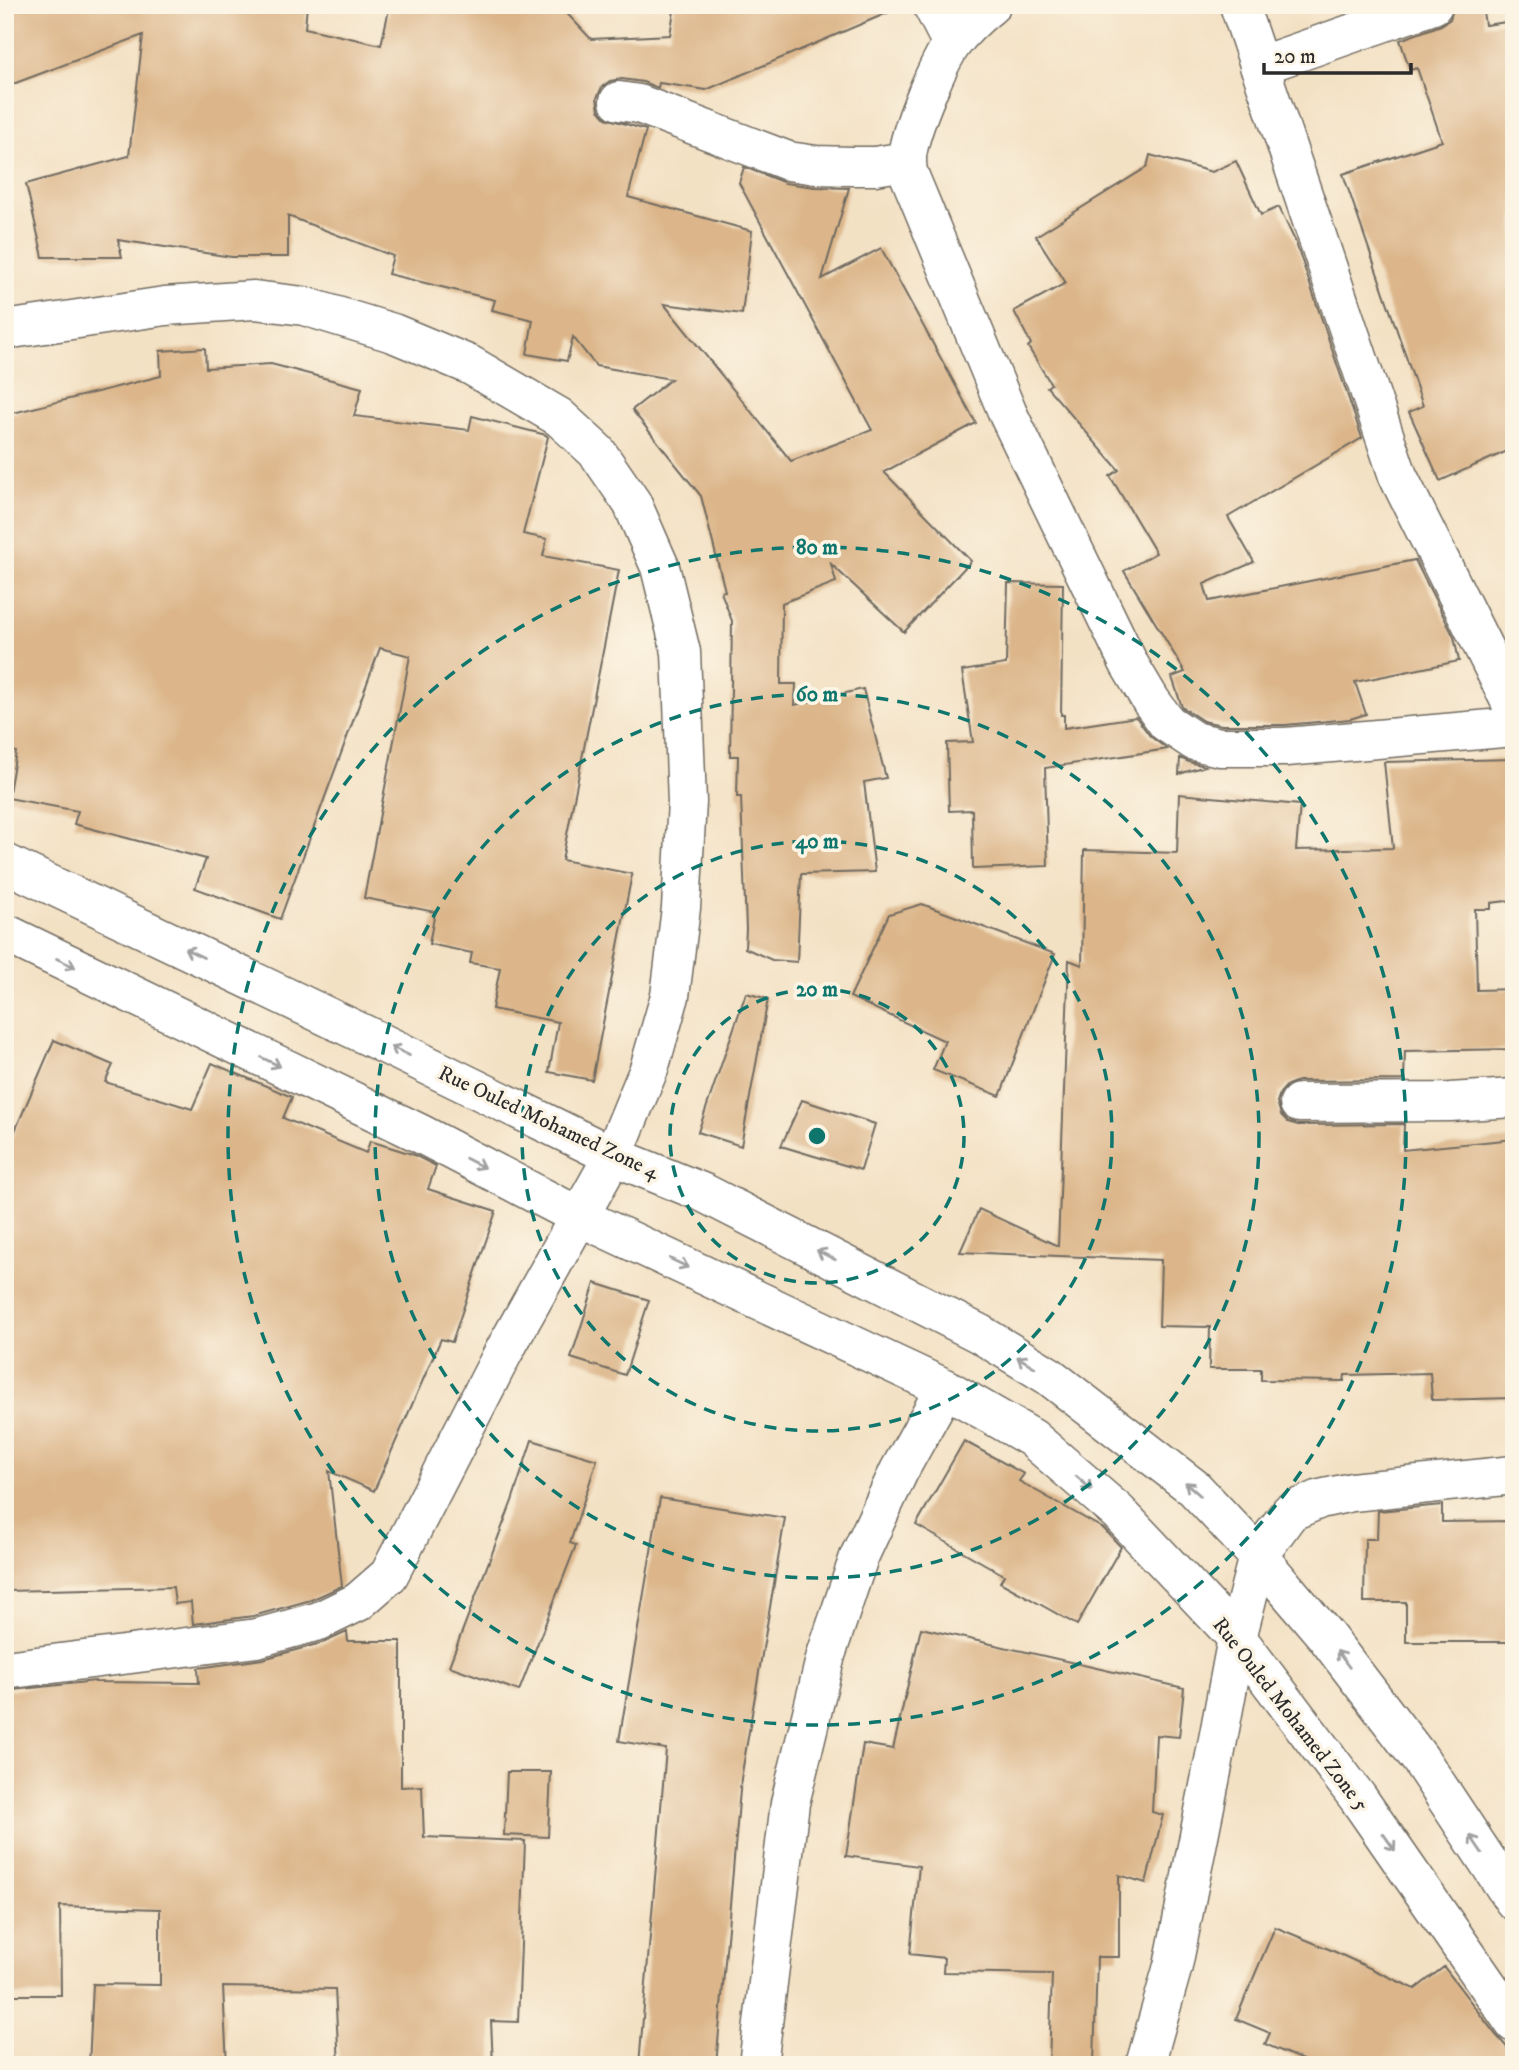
<svg xmlns="http://www.w3.org/2000/svg" width="1519" height="2070" viewBox="0 0 1519 2070" font-family="'IM FELL DW Pica',serif">
<style>
.building{fill:#dcb68a}
.lines{fill:none;stroke-linecap:round;stroke-linejoin:round}
.minor-casing{stroke:#716b61;stroke-width:41}
.tertiary-casing{stroke:#716b61;stroke-width:41}
.minor{stroke:#fff;stroke-width:38}
.tertiary{stroke:#fff;stroke-width:38}
.oneway{stroke:#a0a0a0}
.ring{fill:none;stroke:#0f766e;stroke-width:3.5;stroke-dasharray:12 9}
.labels{text-anchor:middle;stroke-width:7;stroke-linejoin:round;paint-order:stroke}
.street-label{font-size:21px;fill:#2b2b2b;stroke:#fcf5e5}
.centre{fill:#0f766e;stroke:#fcf5e5;stroke-width:3.5}
.ring-label{font-size:21px;text-anchor:middle;font-weight:bold;fill:#0f766e;stroke:#fcf5e5;stroke-width:7;stroke-linejoin:round;paint-order:stroke}
</style>
<rect width="100%" height="100%" fill="#fcf5e5"/>
<filter id="ink" filterUnits="userSpaceOnUse"><feTurbulence type="fractalNoise" baseFrequency=".0143" numOctaves="2"/><feDisplacementMap in="SourceGraphic" scale="14" xChannelSelector="R" yChannelSelector="G"/><feConvolveMatrix kernelMatrix="1 2 1 2 8 2 1 2 1" color-interpolation-filters="sRGB"/></filter>
<filter id="wash" filterUnits="userSpaceOnUse"><feTurbulence type="fractalNoise" baseFrequency=".00686" numOctaves="4" result="noise"/><feDisplacementMap in="SourceGraphic" scale="28" xChannelSelector="R" yChannelSelector="G"/><feGaussianBlur stdDeviation="1.57" result="paint"/><feColorMatrix in="noise" values="0 0 0 0 0 0 0 0 0 0 0 0 0 0 0 0 0 1.4 0 .05"/><feComposite in="paint" operator="in"/></filter>
<g filter="url(#wash)">
<rect width="100%" height="100%" fill="#f3e1c4"/>
<g id="blocks">
<path class="building" d="M5 5H307L305 28 381 45 390 5H559L591 39 670 35 675 5H906L706 90 659 83 658 88 643 82 622 79 610 81 602 87 597 98 599 110 606 118 646 130 628 197 752 231 742 314 664 304 791 461 872 430 739 183 744 167 785 183 815 187 849 188 822 279 881 248 976 423 884 472 971 561 904 632 831 564 836 582 782 603 781 684H796L795 705 863 689 886 778 864 782 875 872 801 874 797 962 772 960 745 948 746 929 741 797H737L738 756H730L732 621 721 592 725 591 701 496 632 410 671 379 596 366 573 337 567 361 527 354 533 320 492 310 495 300 388 274 393 256 288 216V257H232L118 240 122 257H43L26 184 129 156 143 35 5 87Z
M1454 5H1482L1485 25 1514 21V448L1440 481 1409 412 1423 406 1343 174 1442 141 1417 68 1410 70 1400 40 1441 25 1450 19Z
M1150 155 1212 172 1236 161 1261 215 1279 207 1296 243 1362 438 1228 517 1254 562 1204 584 1209 601 1415 560 1454 637 1459 661 1355 682 1366 714 1350 719 1285 725H1222L1203 721 1182 707 1172 677 1185 672 1124 571 1156 553 1110 476 1119 470 1047 387 1051 384 1028 347 1031 344 1014 311 1066 283 1036 236 1147 167Z
M205 348 206 368 271 364 362 388 354 416 469 430 472 416 546 435 548 437 523 534 547 539 543 556 619 570 562 860 632 874 592 1080 549 1072 558 1022 492 1009 500 968 470 963 472 953 429 944 435 912 364 898 410 656 380 648 280 919 195 888 206 859 74 824 78 811 8 798 16 752 5 748V415L161 376 160 351Z
M1008 583 1063 584 1061 715H1064V728L1136 717 1150 736 1167 749 1045 768 1048 866 973 869 972 810 949 811 947 743 973 742 962 671 1006 664Z
M1180 758 1189 762 1205 766 1179 774Z
M1514 759V900L1491 903V909H1475L1477 990 1514 989V1049L1405 1051 1404 1080 1298 1081 1287 1085 1280 1093 1277 1102 1281 1115 1288 1122 1298 1125 1404 1124 1403 1150 1514 1139V1398L1432 1400 1430 1373 1345 1375 1344 1381 1261 1380V1369H1209L1210 1327 1159 1326 1161 1260 960 1252 979 1209 1058 1246 1069 960 1082 965 1084 850 1177 853 1179 794 1300 805 1296 850 1393 848 1384 762Z
M922 904 1055 954 1000 1096 933 1070 945 1041 850 997 889 914Z
M746 993 768 999 741 1146 698 1132Z
M54 1040 113 1065 105 1082 192 1109 212 1063 292 1097 283 1118 366 1153 370 1141 412 1154 436 1166 428 1189 496 1211 452 1342 441 1339 374 1491 329 1471 342 1586 311 1600 253 1616 193 1624 191 1602 175 1604 173 1587 5 1591V1154Z
M802 1100 875 1124 861 1170 781 1146Z
M595 1283 649 1300 625 1375 571 1358Z
M532 1440 597 1460 570 1543 576 1545 519 1691 449 1666 512 1501Z
M964 1441 1024 1474 1019 1481 1104 1529 1121 1547 1077 1625 1000 1582 1004 1575 916 1525Z
M660 1498 785 1518 741 1779 716 2065H639L666 1749 619 1741Z
M1442 1505V1522L1514 1521V1642H1406V1602H1364L1365 1539H1377L1378 1511Z
M921 1628 1184 1688 1179 1737 1156 1735 1152 1812 1163 1815 1146 1883 1119 1875V1957H1097L1094 2065H1049L1052 1974 943 1972 944 1958 910 1954 919 1866 846 1856 863 1744 893 1749Z
M347 1632 348 1641H401V1787L422 1786 424 1837 525 1841 518 2022 491 2021 493 2065H435V2061L339 2065 335 1989 223 1987 227 2065H89L93 1984 160 1985V1909L60 1906 61 1995H5V1691L95 1681V1682L199 1683 198 1668 263 1659 325 1642Z
M507 1772H551L548 1837 504 1835Z
M1275 1927 1331 1950 1415 1989 1444 1967 1496 2035 1514 2055V2065H1314L1265 2044 1270 2033 1236 2019Z"/>
</g>
</g>
<g filter="url(#ink)">
<use href="#blocks" fill-opacity="0" stroke="#716b61" stroke-width="2"/>
<g class="lines">
<defs>
<path id="minor" d="M932 5 952 44
M991 5C976 17 963 29 952 44 937 65 913 124 908 150 906 158 907 164 908 172L1008 414 1129 664 1151 701 1167 723 1194 741 1220 747H1286L1514 727
M1239 5 1398 476 1514 709
M1259 66 1433 5
M619 101 639 104 788 161 816 165 851 166H875L906 161
M5 330 165 306 254 300 304 306 393 333 470 365 559 417 597 452 632 503 660 567 681 652 687 802 681 908 670 996 649 1069 613 1156 503 1353 389 1575 358 1602 319 1621 257 1638 5 1670
M1299 1103 1450 1102 1514 1098
M758 2065 790 1803 826 1655 859 1557 899 1471 945 1388
M1145 2065 1173 1966 1214 1761 1237 1638 1258 1556 1290 1512 1320 1499 1352 1492 1514 1475"/>
<path id="tertiary" d="M5 863 370 1037 613 1156 704 1193 980 1334 1049 1376 1194 1488 1258 1556 1325 1635 1420 1759 1514 1901
M5 933 419 1133 580 1217 945 1388 1032 1438 1118 1512 1237 1638 1358 1798 1514 2023"/>
</defs>
<use href="#minor" class="minor-casing"/>
<use href="#tertiary" class="tertiary-casing"/>
<use href="#minor" class="minor"/>
<use href="#tertiary" class="tertiary"/>
</g>
<defs><path id="oneway-shaft" d="M-6 0H5M1.5-3L5.5 0L1.5 3" fill="none" stroke-width="1.6" stroke-linecap="round" stroke-linejoin="round" transform="scale(1.75)"/></defs>
<g class="oneway">
<use href="#oneway-shaft" transform="translate(194 953) rotate(-154)"/>
<use href="#oneway-shaft" transform="translate(66 963) rotate(26)"/>
<use href="#oneway-shaft" transform="translate(400 1051) rotate(-154)"/>
<use href="#oneway-shaft" transform="translate(271 1062) rotate(26)"/>
<use href="#oneway-shaft" transform="translate(475 1163) rotate(27)"/>
<use href="#oneway-shaft" transform="translate(826 1255) rotate(-153)"/>
<use href="#oneway-shaft" transform="translate(679 1263) rotate(25)"/>
<use href="#oneway-shaft" transform="translate(1026 1362) rotate(-149)"/>
<use href="#oneway-shaft" transform="translate(1084 1483) rotate(41)"/>
<use href="#oneway-shaft" transform="translate(1193 1489) rotate(-138)"/>
<use href="#oneway-shaft" transform="translate(1343 1659) rotate(-127)"/>
<use href="#oneway-shaft" transform="translate(1389 1842) rotate(55)"/>
<use href="#oneway-shaft" transform="translate(1476 1844) rotate(-124)"/>
</g>
</g>
<g class="ring">
<circle cx="817" cy="1136" r="147"/>
<circle cx="817" cy="1136" r="295"/>
<circle cx="817" cy="1136" r="442"/>
<circle cx="817" cy="1136" r="589"/>
</g>
<g class="labels">
<g class="street-label">
<text transform="translate(549 1122) rotate(25)" y="7">Rue Ouled Mohamed Zone 4</text>
<text transform="translate(1291 1714) rotate(52)" y="7">Rue Ouled Mohamed Zone 5</text>
</g>
</g>
<circle cx="817" cy="1136" r="10" class="centre"/>
<g class="ring-label">
<text x="817" y="554">80 m</text>
<text x="817" y="701">60 m</text>
<text x="817" y="848">40 m</text>
<text x="817" y="996">20 m</text>
</g>
<rect width="1519" height="2070" fill="none" stroke="#fcf5e5" stroke-width="28"/>
<path d="M1264 63v10h147v-10" fill="none" stroke="#2b2b2b" stroke-width="3.5"/>
<text x="1274" y="63" font-size="21" fill="#2b2b2b" stroke="#fcf5e5" stroke-width="5" paint-order="stroke">20 m</text>
</svg>
